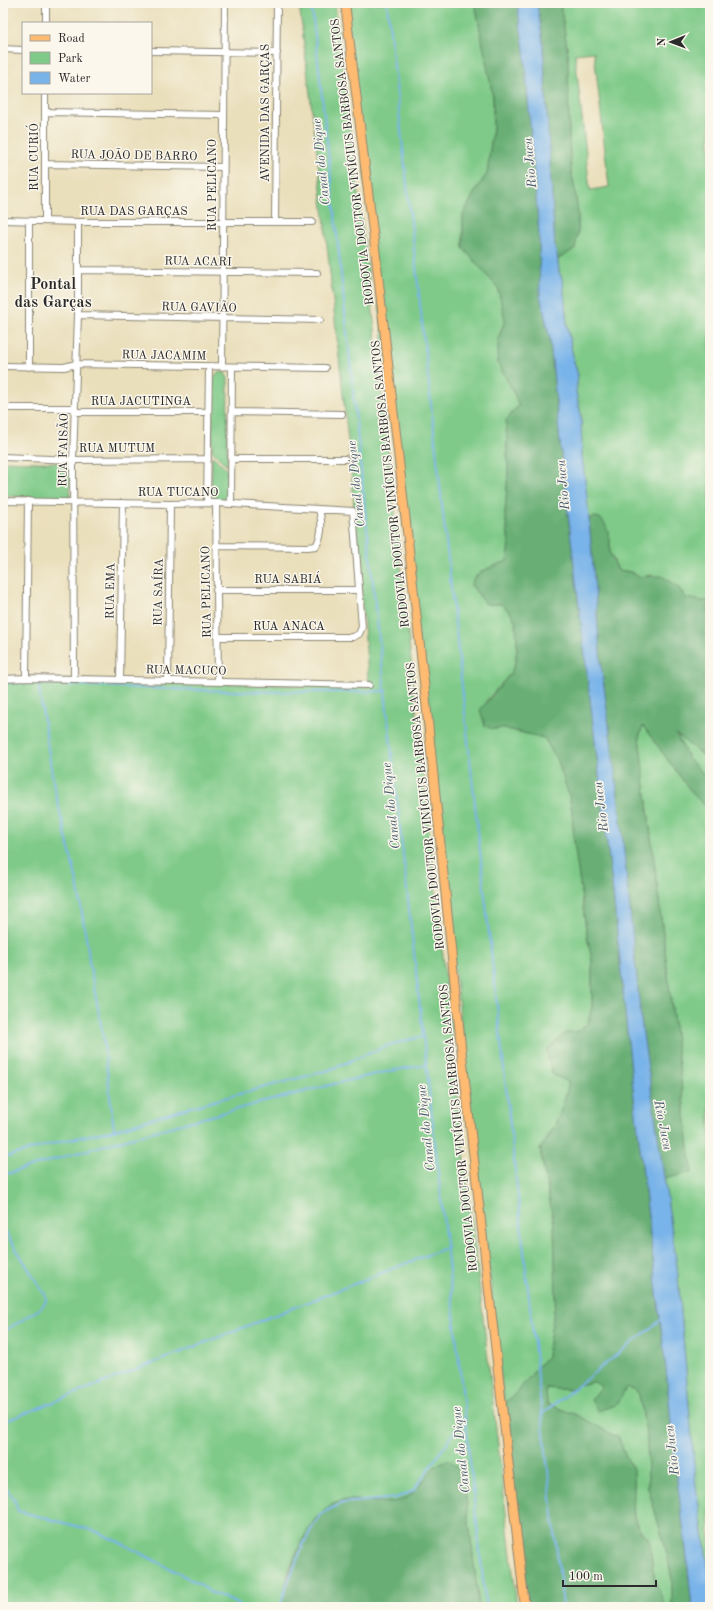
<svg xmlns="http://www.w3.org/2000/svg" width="713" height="1610" viewBox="0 0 713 1610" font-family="'Old Standard TT',serif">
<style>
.green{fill:#7fca88;stroke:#557a5a;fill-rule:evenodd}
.forest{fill:#67ae74;stroke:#496c50}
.water{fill:#78b3e9;stroke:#526f8a}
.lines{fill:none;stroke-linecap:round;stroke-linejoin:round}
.stream{stroke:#78b3e9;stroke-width:2}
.minor-casing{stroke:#8a8573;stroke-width:8}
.major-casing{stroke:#8a8573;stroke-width:10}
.minor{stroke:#fff;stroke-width:6}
.major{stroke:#febb71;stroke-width:8}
.labels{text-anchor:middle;stroke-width:3;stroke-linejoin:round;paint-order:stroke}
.street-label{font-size:12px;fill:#2b2b2b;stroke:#fbf7ec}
.water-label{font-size:13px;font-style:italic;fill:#465b6e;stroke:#fbf7ec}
.district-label{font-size:16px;font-weight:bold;fill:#2b2b2b;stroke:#fbf7ec}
</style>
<rect width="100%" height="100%" fill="#fbf7ec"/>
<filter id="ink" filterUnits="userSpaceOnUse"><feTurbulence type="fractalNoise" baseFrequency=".025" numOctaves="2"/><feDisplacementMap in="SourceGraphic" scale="8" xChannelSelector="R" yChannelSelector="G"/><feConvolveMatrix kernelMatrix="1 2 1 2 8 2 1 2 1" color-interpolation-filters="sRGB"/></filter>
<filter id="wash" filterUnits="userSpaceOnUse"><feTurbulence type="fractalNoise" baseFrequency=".012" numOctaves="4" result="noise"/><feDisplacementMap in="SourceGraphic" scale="16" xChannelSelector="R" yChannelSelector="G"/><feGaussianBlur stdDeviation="0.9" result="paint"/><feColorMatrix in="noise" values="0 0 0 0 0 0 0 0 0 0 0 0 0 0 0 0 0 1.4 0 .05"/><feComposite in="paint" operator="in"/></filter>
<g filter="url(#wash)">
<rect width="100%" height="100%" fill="#eadfbb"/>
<path class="green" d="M299 3H335L378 354 469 1197 517 1607H479L463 1472 425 1479C420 1485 415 1493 408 1497 388 1510 356 1495 333 1504 314 1511 295 1553 289 1571 286 1583 283 1595 281 1607H3V678L369 687 351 469 318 161Z
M345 3H475L493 97V127L487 174 477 188 463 215V247L498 288 505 320 498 340 513 391 519 406 514 410 506 421 508 472 505 514 509 543 507 562C495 566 474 571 471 585L486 604H501L511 613 516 623 517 648 515 664 510 674 486 701 493 729 503 728 544 738 558 761 569 796 572 811 574 841 587 936 592 960V1007L588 1024 579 1031 565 1033C566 1047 571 1069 569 1082 567 1105 553 1131 540 1150L554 1224 556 1297 547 1356 517 1392 504 1404Z
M560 3H710V601H702L686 598 678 587 652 575 639 577 631 572 618 570 610 553V540L594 517 589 519 582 456 581 415 576 392 578 375 574 362 567 325 562 278 559 272 558 259 562 257 578 231V214L575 190 571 170 569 138 568 54ZM594 52 609 187 590 190 575 54Z
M221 372 225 373 228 378 227 466 212 451 213 379 217 373Z
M212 455 227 470C227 481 232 501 216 501L211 495Z
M3 461 71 463 70 498 3 496Z
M643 726 693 794 710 811V1579L696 1486 677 1266 664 1179 692 1172 639 737Z
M676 733 710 761V781L688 758Z
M594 1382 603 1386 591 1400 617 1404 624 1391 628 1387 636 1390 639 1395 647 1436 648 1487 667 1553 672 1580V1607H664C664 1598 658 1592 656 1583 652 1569 651 1554 650 1539 626 1524 636 1498 634 1475 634 1468 628 1461 625 1455 623 1450 621 1444 619 1438L547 1404 546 1388 572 1390 579 1385Z"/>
<path class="forest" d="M475 3H517L524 50 539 234 540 295 550 340 562 463 613 893 632 1080 667 1378 674 1458 685 1540 692 1607H672V1580L667 1553 648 1487 647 1436 639 1395 636 1390 628 1387 624 1391 618 1404 598 1411 591 1400 602 1386 594 1382 579 1385 572 1390 546 1388 547 1404 577 1415 619 1438C621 1444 623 1450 625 1455 628 1461 634 1468 634 1475 636 1498 625 1525 650 1539 651 1554 652 1569 656 1583 658 1592 664 1598 664 1607H528L504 1404 517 1392 547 1356 556 1297 554 1224 540 1149C556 1128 563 1107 569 1082L553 1075 548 1060 547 1050 565 1033 579 1031 588 1023 592 1007V960L587 936 574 841 572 811 569 796 558 761 544 738 503 728 493 729 485 726 480 710 510 674 515 664 517 648 516 623 511 613 501 604H486L471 585C474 571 495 566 507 561L509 543 505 514 508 472 506 421 514 410 519 406 513 391 498 364V340L505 320 498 288 463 248V215L477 188 487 174 493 127V97Z
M537 3H560L568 54 569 138 571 170 575 190 578 214V231L575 249 558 259 555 249 543 43Z
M594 517 600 518 605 524 608 532 610 540V553L618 570 631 572 639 577 662 576 678 587 686 598 702 601H710V761L676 734 688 758 710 781V811L693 794 643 726 639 737 692 1172 664 1179 641 1020 620 812 601 663 589 519Z
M449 1459 463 1472 479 1607H281C289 1574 305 1504 347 1500 367 1499 390 1507 407 1497 421 1490 426 1472 438 1464 441 1462 446 1461 449 1459Z"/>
<path class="water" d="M517 3H537L543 43 555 249 557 254 559 272 563 281 567 325 574 362 578 375 576 392 581 415 582 456 587 496 601 663 620 812 641 1020 677 1266 696 1486 710 1579V1607H692L685 1540 674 1458 667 1378 632 1080 613 893 562 463 550 340 540 295 539 234 524 50Z"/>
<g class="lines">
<path class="stream" d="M311 3C335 196 352 390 373 584 410 925 450 1266 486 1607
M387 3 563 1607
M3 682C130 687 258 695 386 691
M38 683 54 787 77 882 88 950 89 961 103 1035 114 1130
M3 1158 62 1141 110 1131 191 1107 329 1070 389 1045 424 1036
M3 1175C91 1148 179 1124 268 1101 320 1088 373 1072 427 1065
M3 1228 45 1295 46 1301 41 1308 3 1332
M542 1414 662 1319
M3 1422 448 1247
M3 1484 14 1499 18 1511 95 1531 131 1548 199 1584 210 1592 245 1607
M280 1607 286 1587 303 1545 313 1526 320 1516 328 1510 343 1503 396 1498 413 1491 465 1417"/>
</g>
</g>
<g filter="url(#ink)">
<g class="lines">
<defs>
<path id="minor" d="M46 23V3
M3 49 23 50
M151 51 277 53
M46 112 223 115
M45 164 223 167
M3 220 78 222H312
M29 221V367
M45 221V93
M275 222 277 3
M78 270 317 273
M78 315 320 320
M3 366 64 367 76 364 325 368
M222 367 225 3
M3 408H75
M75 412H208
M232 412 342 414
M3 457 73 460 208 459
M232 459H345
M3 501 170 504 216 503 353 511 362 627 359 634 353 637H217
M207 503 209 367
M216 503 218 681
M231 504 232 367
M216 546 308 547 316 546C323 534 322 522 319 509
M216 590H359
M26 678 28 501
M3 679 26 678 369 685
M74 679 73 460 78 315V222
M120 680 123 503
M168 681 170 504"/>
<path id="major" d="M345 3 375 248 424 682 461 1046 525 1607"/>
</defs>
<use href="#minor" class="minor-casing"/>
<use href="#major" class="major-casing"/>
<use href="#minor" class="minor"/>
<use href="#major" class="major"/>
</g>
</g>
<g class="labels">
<g class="street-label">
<text transform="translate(265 113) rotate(-90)" y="4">AVENIDA DAS GARÇAS</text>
<text transform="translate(134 155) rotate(1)" y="4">RUA JOÃO DE BARRO</text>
<text transform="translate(34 157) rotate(-90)" y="4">RUA CURIÓ</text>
<text transform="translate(352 162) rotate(-97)" y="4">RODOVIA DOUTOR VINÍCIUS BARBOSA SANTOS</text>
<text transform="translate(212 185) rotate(-90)" y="4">RUA PELICANO</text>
<text x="134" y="215">RUA DAS GARÇAS</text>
<text transform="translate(198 261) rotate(1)" y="4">RUA ACARI</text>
<text transform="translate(199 307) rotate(1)" y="4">RUA GAVIÃO</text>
<text transform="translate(164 355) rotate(1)" y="4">RUA JACAMIM</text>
<text x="141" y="405">RUA JACUTINGA</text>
<text x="117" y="452">RUA MUTUM</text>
<text transform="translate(63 450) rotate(-89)" y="4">RUA FAISÃO</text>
<text transform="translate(390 484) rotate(-96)" y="4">RODOVIA DOUTOR VINÍCIUS BARBOSA SANTOS</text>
<text x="178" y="496">RUA TUCANO</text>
<text x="288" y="583">RUA SABIÁ</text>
<text transform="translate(110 591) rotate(-89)" y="4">RUA EMA</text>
<text transform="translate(158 592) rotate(-89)" y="4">RUA SAÍRA</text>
<text transform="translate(206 592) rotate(-91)" y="4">RUA PELICANO</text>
<text x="289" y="630">RUA ANACA</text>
<text transform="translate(186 670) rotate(1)" y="4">RUA MACUCO</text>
<text transform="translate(425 806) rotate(-96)" y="4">RODOVIA DOUTOR VINÍCIUS BARBOSA SANTOS</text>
<text transform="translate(458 1128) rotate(-96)" y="4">RODOVIA DOUTOR VINÍCIUS BARBOSA SANTOS</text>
</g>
<g class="water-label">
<text transform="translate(320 162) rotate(-96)" y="5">Canal do Dique</text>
<text transform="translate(529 163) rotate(-95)" y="5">Rio Jucu</text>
<text transform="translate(355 484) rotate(-96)" y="5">Canal do Dique</text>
<text transform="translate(562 485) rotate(-95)" y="5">Rio Jucu</text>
<text transform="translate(390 806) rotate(-96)" y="5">Canal do Dique</text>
<text transform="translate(600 807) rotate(-97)" y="5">Rio Jucu</text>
<text transform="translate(664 1125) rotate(79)" y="5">Rio Jucu</text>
<text transform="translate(425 1128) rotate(-96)" y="5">Canal do Dique</text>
<text transform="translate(460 1450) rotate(-96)" y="5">Canal do Dique</text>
<text transform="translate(671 1450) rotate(-96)" y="5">Rio Jucu</text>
</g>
<g class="district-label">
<text x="53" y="289">Pontal<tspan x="53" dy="18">das Garças</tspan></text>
</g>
</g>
<rect width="713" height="1610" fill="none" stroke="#fbf7ec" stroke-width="16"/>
<rect x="22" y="22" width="130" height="72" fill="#fbf7ec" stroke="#a8a59f"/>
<rect x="30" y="35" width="20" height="6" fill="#febb71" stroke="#a8a59f"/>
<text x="58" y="42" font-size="12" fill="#2b2b2b">Road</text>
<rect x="30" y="52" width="20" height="12" fill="#7fca88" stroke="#a8a59f"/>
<text x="58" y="62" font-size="12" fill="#2b2b2b">Park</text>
<rect x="30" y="72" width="20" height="12" fill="#78b3e9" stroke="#a8a59f"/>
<text x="58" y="82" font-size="12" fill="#2b2b2b">Water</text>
<g transform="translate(671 42) rotate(269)" stroke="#fbf7ec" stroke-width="3" paint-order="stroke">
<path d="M0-3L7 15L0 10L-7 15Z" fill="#2b2b2b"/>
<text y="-6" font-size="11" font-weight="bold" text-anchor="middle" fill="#2b2b2b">N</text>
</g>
<path d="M563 1580v6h93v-6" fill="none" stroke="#2b2b2b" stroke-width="2"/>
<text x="569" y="1580" font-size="12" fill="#2b2b2b" stroke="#fbf7ec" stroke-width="3" paint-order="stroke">100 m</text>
</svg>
